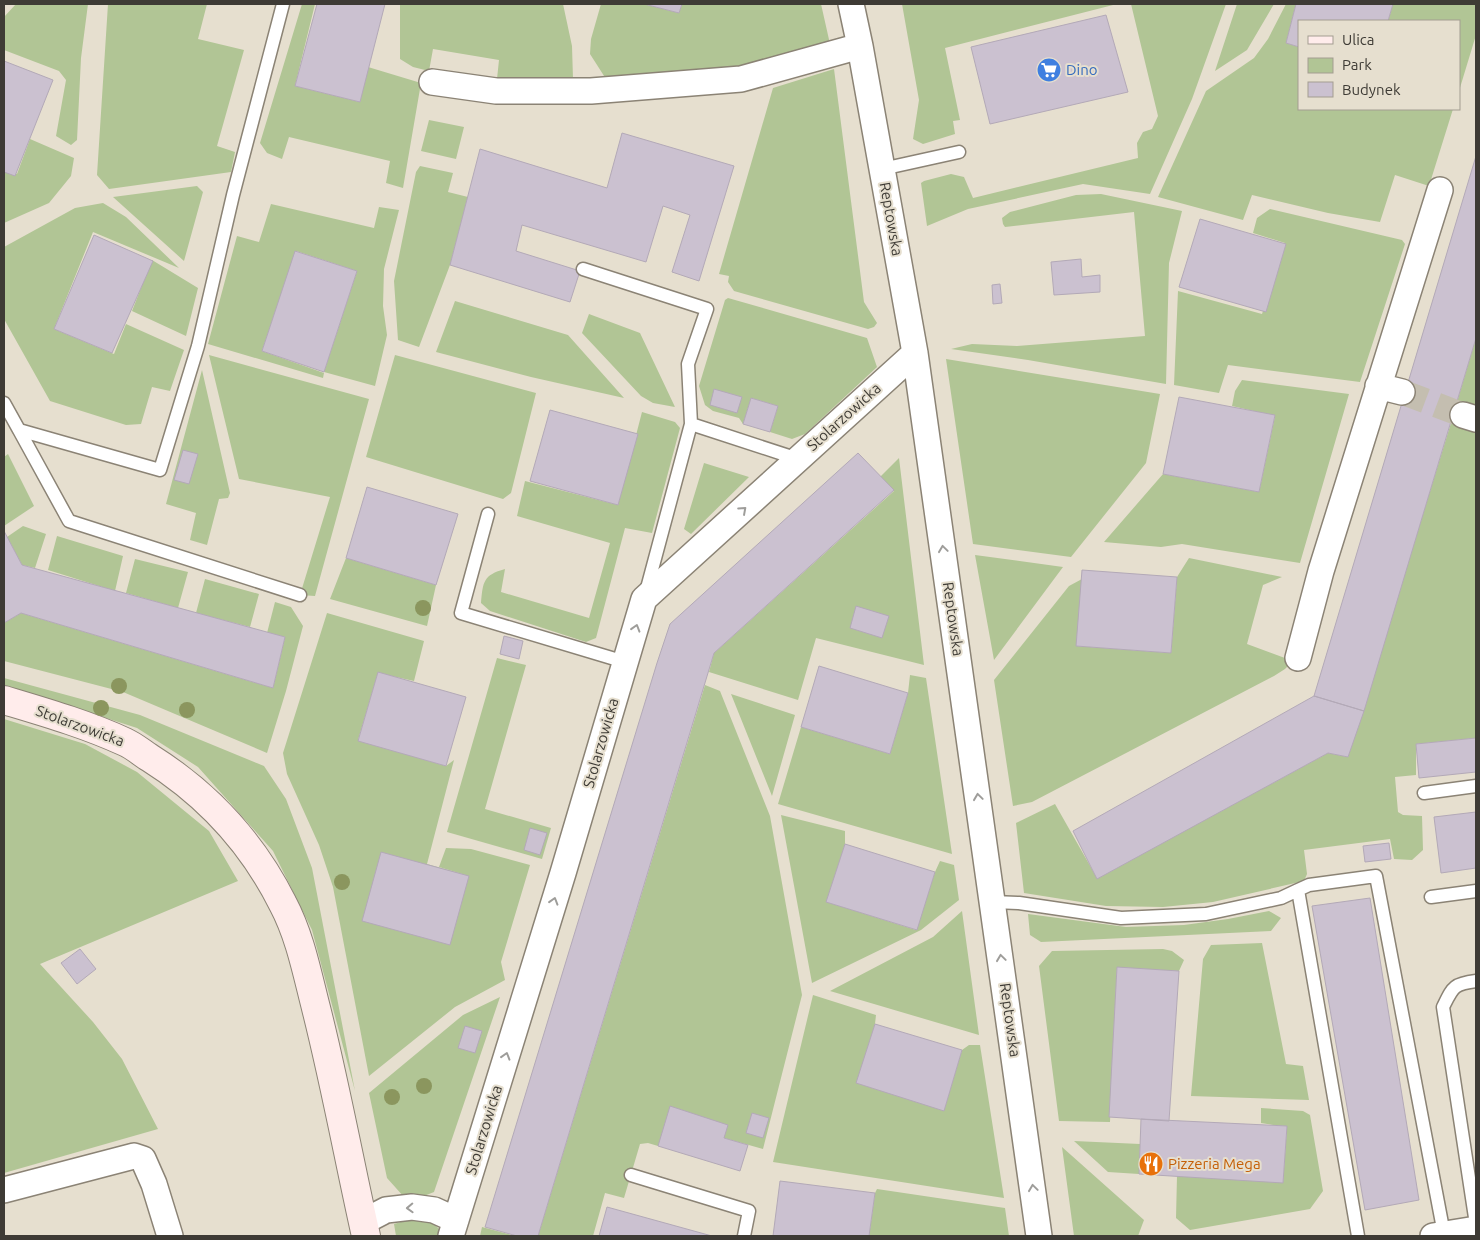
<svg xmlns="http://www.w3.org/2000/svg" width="1480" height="1240" viewBox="0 0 1480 1240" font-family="Ubuntu,sans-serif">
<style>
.green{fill:#b1c595}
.building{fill:#cbc1d0;stroke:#b3a9b7}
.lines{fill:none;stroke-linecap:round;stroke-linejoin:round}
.street-tunnel{stroke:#c4beb0;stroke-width:25;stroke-dasharray:25 12;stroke-linecap:butt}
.lane-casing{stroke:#8b8375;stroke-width:15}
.street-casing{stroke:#8b8375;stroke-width:28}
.secondary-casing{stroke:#8b8375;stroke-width:30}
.lane{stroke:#fff;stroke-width:12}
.street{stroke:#fff;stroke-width:25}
.secondary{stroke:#ffeceb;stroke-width:28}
.tree{fill:#8b965e}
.oneway{stroke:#9e9d9a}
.labels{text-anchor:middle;stroke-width:4;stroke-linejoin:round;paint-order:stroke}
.shop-label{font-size:15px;fill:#366cbe;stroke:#e6dfcf;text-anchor:start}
.street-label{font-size:15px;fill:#3e3b35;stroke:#e6dfcf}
.food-label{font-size:15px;fill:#c56008;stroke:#e6dfcf;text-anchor:start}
</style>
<rect width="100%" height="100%" fill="#e6dfcf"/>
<path class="green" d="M16 4H88L81 58 77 140 71 145 56 136 66 80 59 71 4 50V17Z
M108 4H207L198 39 244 50 217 146 235 152 231 172 109 189 97 175Z
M302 4H315L295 86 360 102 368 67 421 83 403 188 386 183 390 161 289 137 282 159 267 153 260 143Z
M400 4H563L572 46 573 79H497L499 60 433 49 429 71 413 67 400 59Z
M601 4H644L679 13 682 4H821L830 44 724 74 606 79 590 54 591 39Z
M902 4H1117L945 48 960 120 953 121 955 134 923 144 913 139 919 100Z
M1131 4H1226L1192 99 1150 194 1083 184 968 209 927 226 921 183 924 181 951 174 964 177 973 198 1138 158 1137 143 1143 132 1152 129 1158 116Z
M1237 4H1274L1247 50 1215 71Z
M1286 4H1296L1286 43 1299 47V109H1453L1429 186 1395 175 1380 222 1328 213 1252 195 1243 220 1158 197 1206 91 1254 58 1268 39Z
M1393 4H1476V35L1459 91V21H1388Z
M834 69 864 302 877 323 874 327 868 329 734 291 728 282 729 276 719 274 773 88Z
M429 120 464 127 456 159 421 151Z
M30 139 74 158 71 176 49 203 4 223V169L17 174Z
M420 166 453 173 448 192 468 197 450 265 419 347 398 340 394 281 416 172Z
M197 186 203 192 184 261 113 197Z
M1101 194 1182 211 1169 263 1166 384 1028 360 951 349 972 344 1017 346 1145 336 1134 212 1005 227 1003 224 1002 218 1010 212 1076 195Z
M103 203 126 217 179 268 93 232 54 329 114 354 126 324 184 350 170 391 152 387 141 424 126 425 50 401 4 319V247L75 208Z
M271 204 374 228 379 207 399 210 384 269 383 306 387 335 375 386 324 372 357 271 296 251 262 351 324 373 323 378 208 344 237 236 259 242Z
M1270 209 1402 240 1405 244 1360 382 1228 365 1219 393 1174 385 1178 291 1262 314 1285 243 1253 233 1257 218Z
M152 260 198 288 186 336 132 311Z
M728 298 867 338 877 367 805 434 792 439 770 432 778 406 751 398 743 424 739 418 713 411 705 405 699 386 725 300Z
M455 301 568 335 624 398 531 377 436 352Z
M589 314 640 333 675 407 653 403 641 396 582 333Z
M1476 338V408L1457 402Z
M209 355 369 399 315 596 300 595 330 497 239 479Z
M395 355 536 393 511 493 503 499 366 457Z
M946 359 1160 394 1146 463 1071 557 973 544Z
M202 370 230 493 228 498 219 499 207 545 190 540 196 513 166 504Z
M1242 380 1349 394 1300 563 1182 544 1161 547 1104 542 1163 474 1259 492 1275 416 1232 406 1235 391Z
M642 412 675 422 680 428 652 533 625 528 596 638 586 642 490 611 481 603C483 582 483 575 505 569L501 592 589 618 610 543 517 516 525 481 618 505Z
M1451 423 1476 431V738L1416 744V775L1395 777 1398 812 1403 815 1422 816 1423 850 1412 860 1394 859 1390 839 1304 850 1307 874 1304 881 1213 902 1163 907 1106 906 1024 893 1016 823 1055 804 1097 878 1328 753 1348 757Z
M8 454 34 506 4 526V457Z
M899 458 924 665 816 638 798 700 709 672 714 653 894 491 880 477Z
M704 463 749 477 691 534 684 529Z
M23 526 46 534 35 568 22 565 7 537Z
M57 536 123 556 115 591 48 570Z
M975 555 1063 567 994 660Z
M346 558 436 585 427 626 330 599Z
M1189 558 1282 577 1263 585 1247 644 1293 661 1285 669 1274 676 1032 802 1013 806 994 680 1069 586 1082 579 1077 646 1171 653 1177 577Z
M135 559 188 572 178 608 126 593Z
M205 579 259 594 250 627 196 613Z
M275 602 291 607 303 626 286 691 267 753 123 692 4 661V623L21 613 273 688 285 637 267 633Z
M327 613 424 641 414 681 378 673 358 740 446 766 454 760 427 864 469 876 439 867 446 848 471 849 530 865 501 962 505 980 455 1007 369 1076 333 887 319 845 287 774 283 753Z
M497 658 526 665 485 809 551 828 542 859 447 832Z
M910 675 926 678 952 854 778 804 801 727 890 754 908 693Z
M4 678 140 715 264 766 286 799 312 868 355 1091 312 930 273 851 198 767 137 728 4 685Z
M705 685 720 691 770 816 802 995 763 1149 724 1138 658 1146 648 1143 640 1144 624 1198 605 1193 593 1236H538Z
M731 694 795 715 772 796Z
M4 719 85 744 137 772 209 831 238 881 40 964 93 1022 122 1059 158 1129 4 1173Z
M781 815 845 831V844L827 902 916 930 935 872 940 861 954 865 959 900 921 930 812 983Z
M962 911 979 1035 830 991 933 937Z
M1269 911 1281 918 1271 931 1041 942 1030 935 1028 914 1126 927 1184 925 1228 919Z
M1262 943 1286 1064 1303 1066 1309 1100 1191 1096 1203 959 1211 945Z
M1163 949 1172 951 1184 960 1179 971 1117 968 1110 1122 1059 1121 1039 966 1052 951Z
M813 995 876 1015 875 1024 857 1083 944 1110 962 1050 969 1045H980L1004 1198 773 1162Z
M500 997 434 1192 419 1198 404 1197 387 1178 369 1093 463 1015Z
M1261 1108 1303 1111 1310 1115 1323 1191 1310 1209 1190 1230 1176 1218 1177 1176 1283 1182 1287 1127 1261 1123Z
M1074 1141 1140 1144 1139 1174 1108 1172Z
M1062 1147 1144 1220 1138 1236H1074Z
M877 1189 1005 1208 1009 1236H869L875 1193Z
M417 1220C428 1222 440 1223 441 1236H396L394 1224 404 1221Z
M482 1227 516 1236H480Z"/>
<path class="building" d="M317 4H385L360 102 295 86Z
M644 4H682L679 13Z
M1296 4H1393L1388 21H1299V47L1286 43Z
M1106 15 1128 92 990 124 971 47Z
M4 61 53 80 15 176 4 172Z
M622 133 734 166 699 281 672 272 690 215 663 206 646 262 522 225 516 251 580 271 570 302 450 265 480 149 607 188Z
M1476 156V338L1364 711 1314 696Z
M1200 219 1286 244 1266 312 1179 287Z
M94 235 153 261 112 353 54 329Z
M295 251 357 271 324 372 262 351Z
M1081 259 1082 277 1100 275V292L1054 295 1051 262Z
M1000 284 1002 303 993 304 992 285Z
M714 389 742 397 737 413 710 405Z
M1179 397 1275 415 1259 492 1163 474Z
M751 398 778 406 770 432 743 424Z
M550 410 638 434 618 505 530 481Z
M183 450 198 454 189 484 174 480Z
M858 453 894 490 714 653 538 1236H517L485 1227 657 663 670 624Z
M367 487 458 514 436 585 346 558Z
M4 531 22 565 285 637 273 688 21 613 4 623Z
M1082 570 1177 577 1171 653 1076 646Z
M856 606 889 616 882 638 850 628Z
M504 636 523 641 519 659 500 654Z
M819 666 908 693 890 754 801 727Z
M378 672 466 697 446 766 358 741Z
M1314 696 1364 711 1348 757 1328 753 1097 879 1073 831Z
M1476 738V772L1419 778 1416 744Z
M1476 812V868L1441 873 1434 817Z
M530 828 547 833 540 855 524 850Z
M1389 843 1391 859 1365 862 1363 846Z
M845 844 935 872 917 930 826 902Z
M381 852 469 876 450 945 362 921Z
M1370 898 1419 1200 1365 1210 1312 906Z
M80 949 96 969 77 984 61 963Z
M1117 967 1179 971 1169 1121 1109 1117Z
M875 1024 962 1050 944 1111 856 1083Z
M465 1026 482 1031 475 1053 458 1048Z
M670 1106 728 1125 724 1138 748 1145 740 1171 658 1146Z
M752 1113 769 1118 763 1138 746 1133Z
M1141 1119 1287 1126 1283 1183 1139 1174Z
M780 1181 875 1193 869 1236H773Z
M607 1207 712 1236H599Z"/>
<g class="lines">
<path class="street-tunnel" d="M1402 392 1463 415"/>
<defs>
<path id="lane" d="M882 169 959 152
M583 269 707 309 688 364 691 424 646 592
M4 403 19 430 160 470 198 346 233 195 283 4
M691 424 798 459
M19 430 69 521 300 595
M488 514 461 613 625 662
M1424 793 1476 786
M1298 890 1309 885 1376 876 1444 1234
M1431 897 1476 891
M993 902 1019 903 1121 918 1206 914 1281 898 1298 890 1358 1236
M1476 981C1453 984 1453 987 1443 1007L1476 1224
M631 1175 749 1211 744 1236"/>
<path id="street" d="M851 4 860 46 915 353 1039 1236
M432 82 496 91H591L741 79 860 46
M1378 386 1402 392
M1463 415 1476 419
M1298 658 1321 571 1440 190
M4 1190 134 1156 143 1159 154 1184 170 1236
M363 1222 386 1210 412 1207 434 1210 456 1220
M451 1236 563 873 644 599 915 353
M1433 1236 1476 1229"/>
<path id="secondary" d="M4 700C44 712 86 724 125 742 134 746 142 753 150 758 207 794 253 844 283 904 300 936 307 973 316 1008 335 1083 349 1160 366 1236"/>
</defs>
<use href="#lane" class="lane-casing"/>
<use href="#street" class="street-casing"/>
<use href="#secondary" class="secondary-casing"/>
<use href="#lane" class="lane"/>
<use href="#street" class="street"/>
<use href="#secondary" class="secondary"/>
</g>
<g class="tree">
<circle cx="423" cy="608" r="8"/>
<circle cx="119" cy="686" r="8"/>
<circle cx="101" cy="708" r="8"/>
<circle cx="187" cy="710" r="8"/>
<circle cx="342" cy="882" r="8"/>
<circle cx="424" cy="1086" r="8"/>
<circle cx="392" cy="1097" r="8"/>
</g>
<defs><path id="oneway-chevron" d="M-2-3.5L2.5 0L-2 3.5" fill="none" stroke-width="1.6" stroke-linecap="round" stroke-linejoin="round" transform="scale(1.25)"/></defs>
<g class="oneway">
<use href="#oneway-chevron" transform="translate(743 510) rotate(-42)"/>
<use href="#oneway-chevron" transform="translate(943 549) rotate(-98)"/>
<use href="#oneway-chevron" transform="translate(636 628) rotate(-73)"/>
<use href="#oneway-chevron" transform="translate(978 797) rotate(-98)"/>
<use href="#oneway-chevron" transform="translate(554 901) rotate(-73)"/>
<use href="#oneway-chevron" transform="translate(1001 958) rotate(-98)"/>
<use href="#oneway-chevron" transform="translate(506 1056) rotate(-73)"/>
<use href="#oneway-chevron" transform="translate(1033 1188) rotate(-98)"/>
<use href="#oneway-chevron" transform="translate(410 1208) rotate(178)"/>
</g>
<defs>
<symbol id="supermarket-disc" viewBox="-11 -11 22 22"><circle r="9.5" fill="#3f7fe0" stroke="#e6dfcf"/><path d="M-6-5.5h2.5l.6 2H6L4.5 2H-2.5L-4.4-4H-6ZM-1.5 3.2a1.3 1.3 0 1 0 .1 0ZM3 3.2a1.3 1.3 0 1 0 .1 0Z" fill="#fff"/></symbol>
<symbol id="restaurant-disc" viewBox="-11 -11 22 22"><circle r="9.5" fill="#e8710a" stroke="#e6dfcf"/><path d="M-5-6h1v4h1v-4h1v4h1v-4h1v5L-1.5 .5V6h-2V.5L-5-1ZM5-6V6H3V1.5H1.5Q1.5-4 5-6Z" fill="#fff"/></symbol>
</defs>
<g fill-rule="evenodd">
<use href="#supermarket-disc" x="1035" y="56" width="28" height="28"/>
<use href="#restaurant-disc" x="1137" y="1150" width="28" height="28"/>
</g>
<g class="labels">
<g class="shop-label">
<text x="1066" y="75">Dino</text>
</g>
<g class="street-label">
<text transform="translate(891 219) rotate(80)" y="5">Reptowska</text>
<text transform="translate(844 417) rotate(-42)" y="5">Stolarzowicka</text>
<text transform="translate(953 619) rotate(82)" y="5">Reptowska</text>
<text transform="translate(80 726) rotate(20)" y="5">Stolarzowicka</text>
<text transform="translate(601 743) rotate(-74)" y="5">Stolarzowicka</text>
<text transform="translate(1010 1020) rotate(82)" y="5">Reptowska</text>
<text transform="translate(484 1130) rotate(-73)" y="5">Stolarzowicka</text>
</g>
<g class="food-label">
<text x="1168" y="1169">Pizzeria Mega</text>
</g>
</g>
<rect width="1480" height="1240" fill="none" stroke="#3e3b35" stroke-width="10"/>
<rect x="1298" y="20" width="162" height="90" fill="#e6dfcf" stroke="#a39d91"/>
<rect x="1308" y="36" width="25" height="8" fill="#ffeceb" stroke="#a39d91"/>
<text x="1342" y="45" font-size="15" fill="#3e3b35">Ulica</text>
<rect x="1308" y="58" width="25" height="15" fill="#b1c595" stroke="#a39d91"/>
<text x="1342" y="70" font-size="15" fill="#3e3b35">Park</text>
<rect x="1308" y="82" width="25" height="15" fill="#cbc1d0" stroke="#a39d91"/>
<text x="1342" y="95" font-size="15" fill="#3e3b35">Budynek</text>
</svg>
